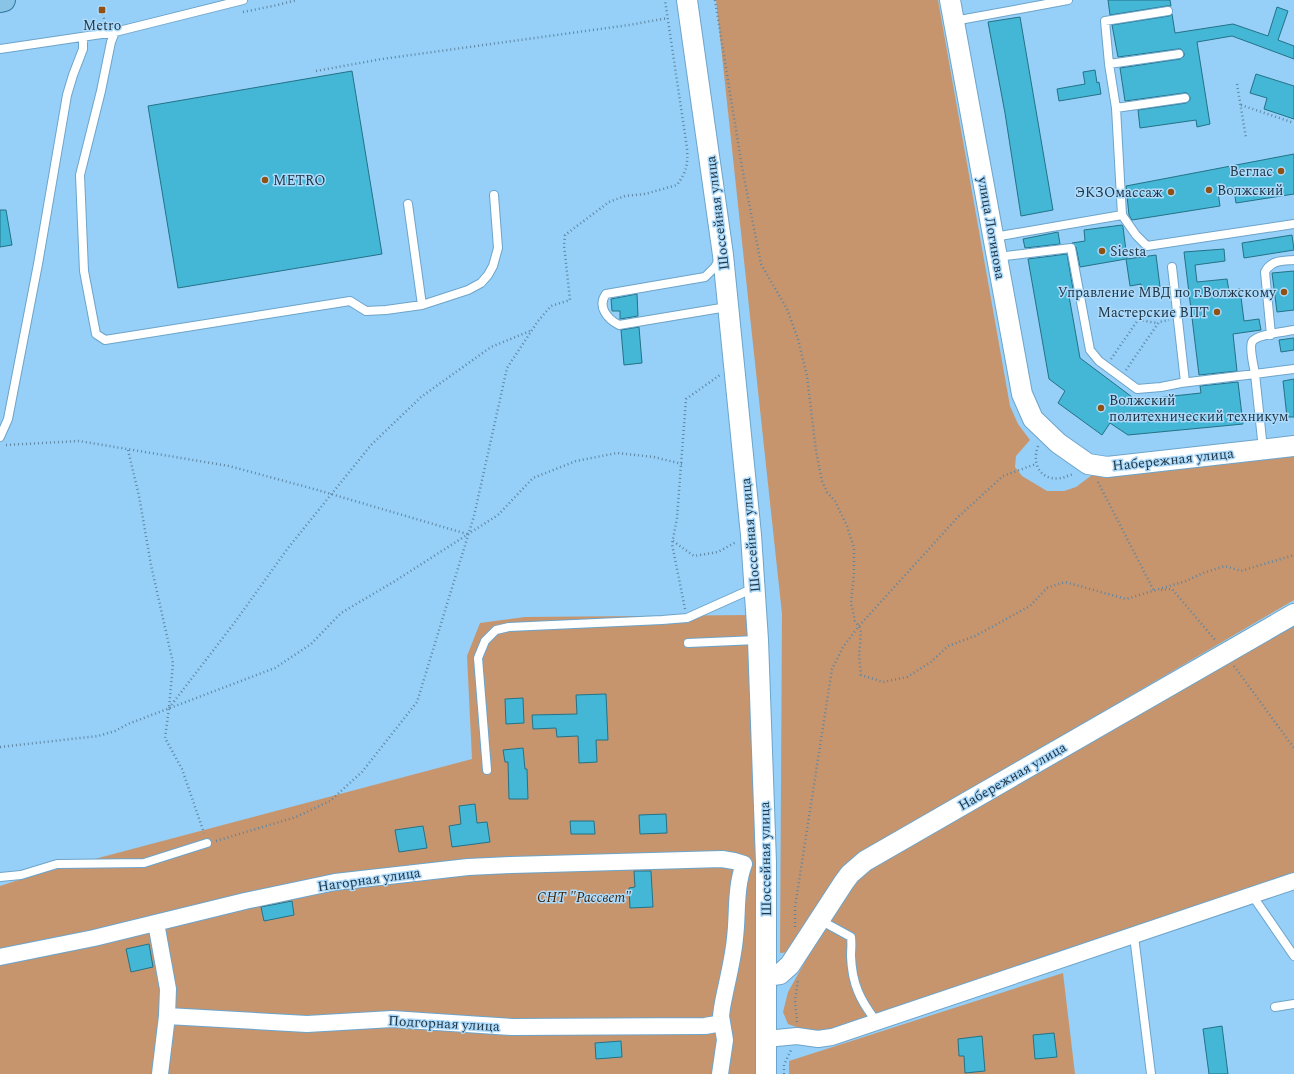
<svg xmlns="http://www.w3.org/2000/svg" width="1294" height="1074" viewBox="0 0 1294 1074" font-family="Spectral,serif">
<style>
.green{fill:#c7956d}
.building{fill:#44b7d6;stroke:#237287}
.lines{fill:none;stroke-linecap:round;stroke-linejoin:round}
.service-casing{stroke:#6da4ca;stroke-width:10}
.minor-casing{stroke:#6da4ca;stroke-width:18}
.tertiary-casing{stroke:#6da4ca;stroke-width:22}
.primary-casing{stroke:#3178a4;stroke-width:24}
.path{stroke:#5d86a3;stroke-width:2.5;stroke-dasharray:1 3;stroke-linecap:butt}
.service{stroke:#fff;stroke-width:8}
.minor{stroke:#fff;stroke-width:16}
.tertiary{stroke:#fff;stroke-width:20}
.primary{stroke:#89c3e6;stroke-width:22}
.poi-dot{fill:#8f5214;stroke:#aedbfb;stroke-width:1.5}
.labels{text-anchor:middle;stroke-width:3;stroke-linejoin:round;paint-order:stroke}
.poi-label{font-size:14px;fill:#203747;stroke:#aedbfb;text-anchor:end}
.street-label{font-size:14px;fill:#203747;stroke:#aedbfb}
.park-label{font-size:14px;font-style:italic;fill:#3f240a;stroke:#aedbfb}
</style>
<rect width="100%" height="100%" fill="#96cff7"/>
<path class="green" d="M716 0H938L1010 406 1018 424 1030 440 1016 456 1015 467 1022 476 1047 491H1064L1076 487 1096 472 1294 453V600L858 855 792 952 780 953 782 614Z
M751 615 763 1074H0V886L34 875 472 759 467 656 480 623 525 617Z
M1294 625V875L833 1028 813 1033 788 1024 783 1012 788 992 838 903 860 874Z
M1063 973 1075 1074H789V1061Z"/>
<path class="building" d="M1108 0H1170L1171 6H1167L1110 15Z
M1277 7 1288 11 1278 40 1294 46V59L1232 36 1197 42 1210 124 1197 127 1196 120 1140 128 1138 110 1186 103 1190 100V97L1187 93H1184L1125 101 1120 68 1180 59 1184 56V53L1181 49H1178L1118 57 1112 25 1169 16 1172 14 1175 33 1233 24 1268 36Z
M1020 17 1053 210 1021 216 1005 113 988 22Z
M1095 70 1097 83 1099 82 1101 94 1059 101 1057 89 1085 84 1083 72Z
M352 71 382 254 178 288 148 106Z
M1256 74 1294 86V119L1264 109 1267 98 1250 93Z
M1294 154V194L1236 203 1234 190 1218 192 1220 206 1132 220 1129 215 1126 186Z
M0 210H6L12 245 0 247Z
M1122 225 1123 227 1127 259 1156 255 1160 287 1142 290 1141 284 1130 286 1126 259 1080 267 1076 247 1072 243 1085 241 1084 230Z
M1058 232 1060 244 1025 248 1023 239Z
M1292 235 1294 250 1244 258 1242 243Z
M1224 249 1225 261 1195 265 1197 282 1227 279 1229 291 1240 289 1244 321 1259 319 1261 330 1233 334 1237 371 1199 375 1184 252Z
M1067 254 1074 295 1069 296 1080 358 1136 400 1201 393 1200 386 1238 382 1243 424 1128 435 1110 423 1102 435 1058 403 1065 391 1049 379 1028 259Z
M1294 271V310L1277 312 1272 273Z
M637 294 638 316 620 319V311H612L611 299Z
M639 327 642 363 624 365 621 330Z
M1294 338V350L1281 352 1279 340Z
M1294 379V417H1287L1283 381Z
M606 694 608 740H596L597 762 579 763 578 736 557 737 556 728 533 729 532 715 577 714 576 695Z
M523 698 524 723 506 724 505 699Z
M523 748 525 769H527L528 799H509L508 762H505L503 750Z
M475 804 477 823 487 822 490 842 452 847 449 826 461 824 459 806Z
M666 814 667 833 640 834 639 815Z
M570 821H594L595 834H571Z
M423 826 427 848 399 852 395 830Z
M634 871H651L653 907 630 908 629 888 635 887Z
M292 901 294 915 264 921 261 907Z
M149 944 153 967 131 972 126 949Z
M1222 1026 1228 1074H1209L1203 1029Z
M1054 1033 1057 1057 1035 1059 1033 1035Z
M982 1036 985 1071 965 1073 964 1056H959L958 1039Z
M621 1041 622 1057 596 1059 595 1043Z"/>
<g class="lines">
<defs>
<path id="service" d="M1168 11 1105 21 1109 64 1116 108 1122 215 1136 235 1147 246 1294 224
M954 21 1068 0
M115 32 111 42 101 91 80 175 84 271 96 334 105 340 350 301 366 311 386 310 422 305 468 290 481 283 488 275 493 266 498 248 494 195
M0 49 115 32 243 0
M1109 64 1179 54
M1116 108 1185 98
M408 204 422 305
M994 237 1122 215
M997 257 1071 248 1090 350 1099 361 1137 389 1161 387 1181 383 1255 374 1263 449
M719 260 715 267 705 277 606 294C597 306 607 319 619 325L727 307
M1172 267 1185 382
M1294 330C1285 332 1256 334 1252 342 1249 348 1254 367 1255 374L1294 369
M1271 335 1265 272C1271 260 1282 261 1294 260
M0 437 8 419 38 264 67 95 73 75 83 49V38
M688 643 757 640
M487 770 478 658 485 641 496 630 509 627 662 620 687 618 754 588
M0 877 21 875 57 864 144 863 207 843
M1252 895 1294 956
M820 920 851 937C852 945 851 949 851 956 852 984 860 1000 876 1021
M1134 936 1151 1074
M1275 1007 1294 1004"/>
<path id="minor" d="M156 923 168 989 167 1016 160 1074
M0 957 94 938 245 901 335 882 468 867 511 865 722 859 734 861 744 864
M167 1016 307 1024 392 1019 512 1027 705 1026 722 1023
M766 1039 797 1036 818 1039 832 1037 1294 881
M720 1074 725 1040 721 1016 722 1008C726 985 733 961 735 938 738 913 735 888 744 864"/>
<path id="tertiary" d="M687 0 723 255 751 535 758 640 766 862V1074
M950 0 1022 394 1033 419 1058 443 1088 464 1107 467 1294 446
M766 976 780 974 790 965 844 882 850 874 865 861 1294 614"/>
<path id="primary" d="M0 1 4 0"/>
</defs>
<use href="#service" class="service-casing"/>
<use href="#minor" class="minor-casing"/>
<use href="#tertiary" class="tertiary-casing"/>
<use href="#primary" class="primary-casing"/>
<path class="path" d="M715 0 742 167 761 264 787 309 798 339 807 376 816 451 822 481 827 492 835 501 847 526 854 548V573L851 603 855 621 859 626 861 632 859 656 861 675 883 682 907 677 931 662 948 646 975 636 999 623 1030 606 1047 588 1065 582 1126 599 1186 581 1203 573 1225 566 1241 571 1294 555
M102 10 105 23H103
M243 12 273 6 297 0
M316 71 382 59 629 25 668 18
M1237 84 1246 138
M1241 105 1294 123
M1111 359 1138 320 1157 323
M1126 370 1159 322 1169 320
M6 445 79 441 229 466 314 489 467 534
M1038 446C1030 468 1045 485 1068 476
M128 450 139 496 151 565 173 663 169 708 165 738 182 769 204 833
M1067 476 1074 474
M1098 482 1154 591
M673 541 694 556 718 552 736 542
M1161 590 1172 589 1216 641
M685 609 672 544 677 518 686 399 720 375
M1234 666 1294 748
M169 708 235 622 288 548 371 445 421 397 491 347 530 331
M0 747 98 736 115 731 128 724 275 668 311 644 341 613 395 581 498 515 533 478 576 461 617 453 654 457 682 464
M216 841 296 817 330 801 362 772 417 702 474 516 507 368 538 321 551 306 570 300 564 245 565 235 609 202 625 196 645 194 677 185C687 171 688 164 687 148L665 0
M795 927V907L832 669 843 647 859 626 957 518 1003 476 1036 464
M797 1022 795 1000 798 980
M784 1074V1065L791 1050"/>
<use href="#service" class="service"/>
<use href="#minor" class="minor"/>
<use href="#tertiary" class="tertiary"/>
<use href="#primary" class="primary"/>
</g>
<g class="poi-dot">
<rect x="98" y="6" width="8" height="8" rx="2"/>
<circle cx="1281" cy="171" r="4"/>
<circle cx="265" cy="180" r="4"/>
<circle cx="1209" cy="190" r="4"/>
<circle cx="1171" cy="192" r="4"/>
<circle cx="1102" cy="251" r="4"/>
<circle cx="1284" cy="292" r="4"/>
<circle cx="1217" cy="312" r="4"/>
<circle cx="1101" cy="408" r="4"/>
</g>
<g class="labels">
<g class="poi-label">
<text x="102" y="30" text-anchor="middle">Metro</text>
<text x="1273" y="176">Веглас</text>
<text x="273" y="185" text-anchor="start">METRO</text>
<text x="1217" y="195" text-anchor="start">Волжский</text>
<text x="1163" y="197">ЭКЗОмассаж</text>
<text x="1110" y="256" text-anchor="start">Siesta</text>
<text x="1276" y="297">Управление МВД по г.Волжскому</text>
<text x="1209" y="317">Мастерские ВПТ</text>
<text x="1109" y="405" text-anchor="start">Волжский<tspan x="1109" dy="16">политехнический техникум</tspan></text>
</g>
<g class="street-label">
<text transform="translate(717 213) rotate(-97)" y="5">Шоссейная улица</text>
<text transform="translate(992 228) rotate(80)" y="5">улица Логинова</text>
<text transform="translate(1173 459) rotate(-6)" y="5">Набережная улица</text>
<text transform="translate(750 535) rotate(-95)" y="5">Шоссейная улица</text>
<text transform="translate(1012 776) rotate(-30)" y="5">Набережная улица</text>
<text transform="translate(765 859) rotate(-91)" y="5">Шоссейная улица</text>
<text transform="translate(369 879) rotate(-8)" y="5">Нагорная улица</text>
<text transform="translate(444 1023) rotate(3)" y="5">Подгорная улица</text>
</g>
<g class="park-label">
<text x="584" y="902">СНТ "Рассвет"</text>
</g>
</g>
</svg>
